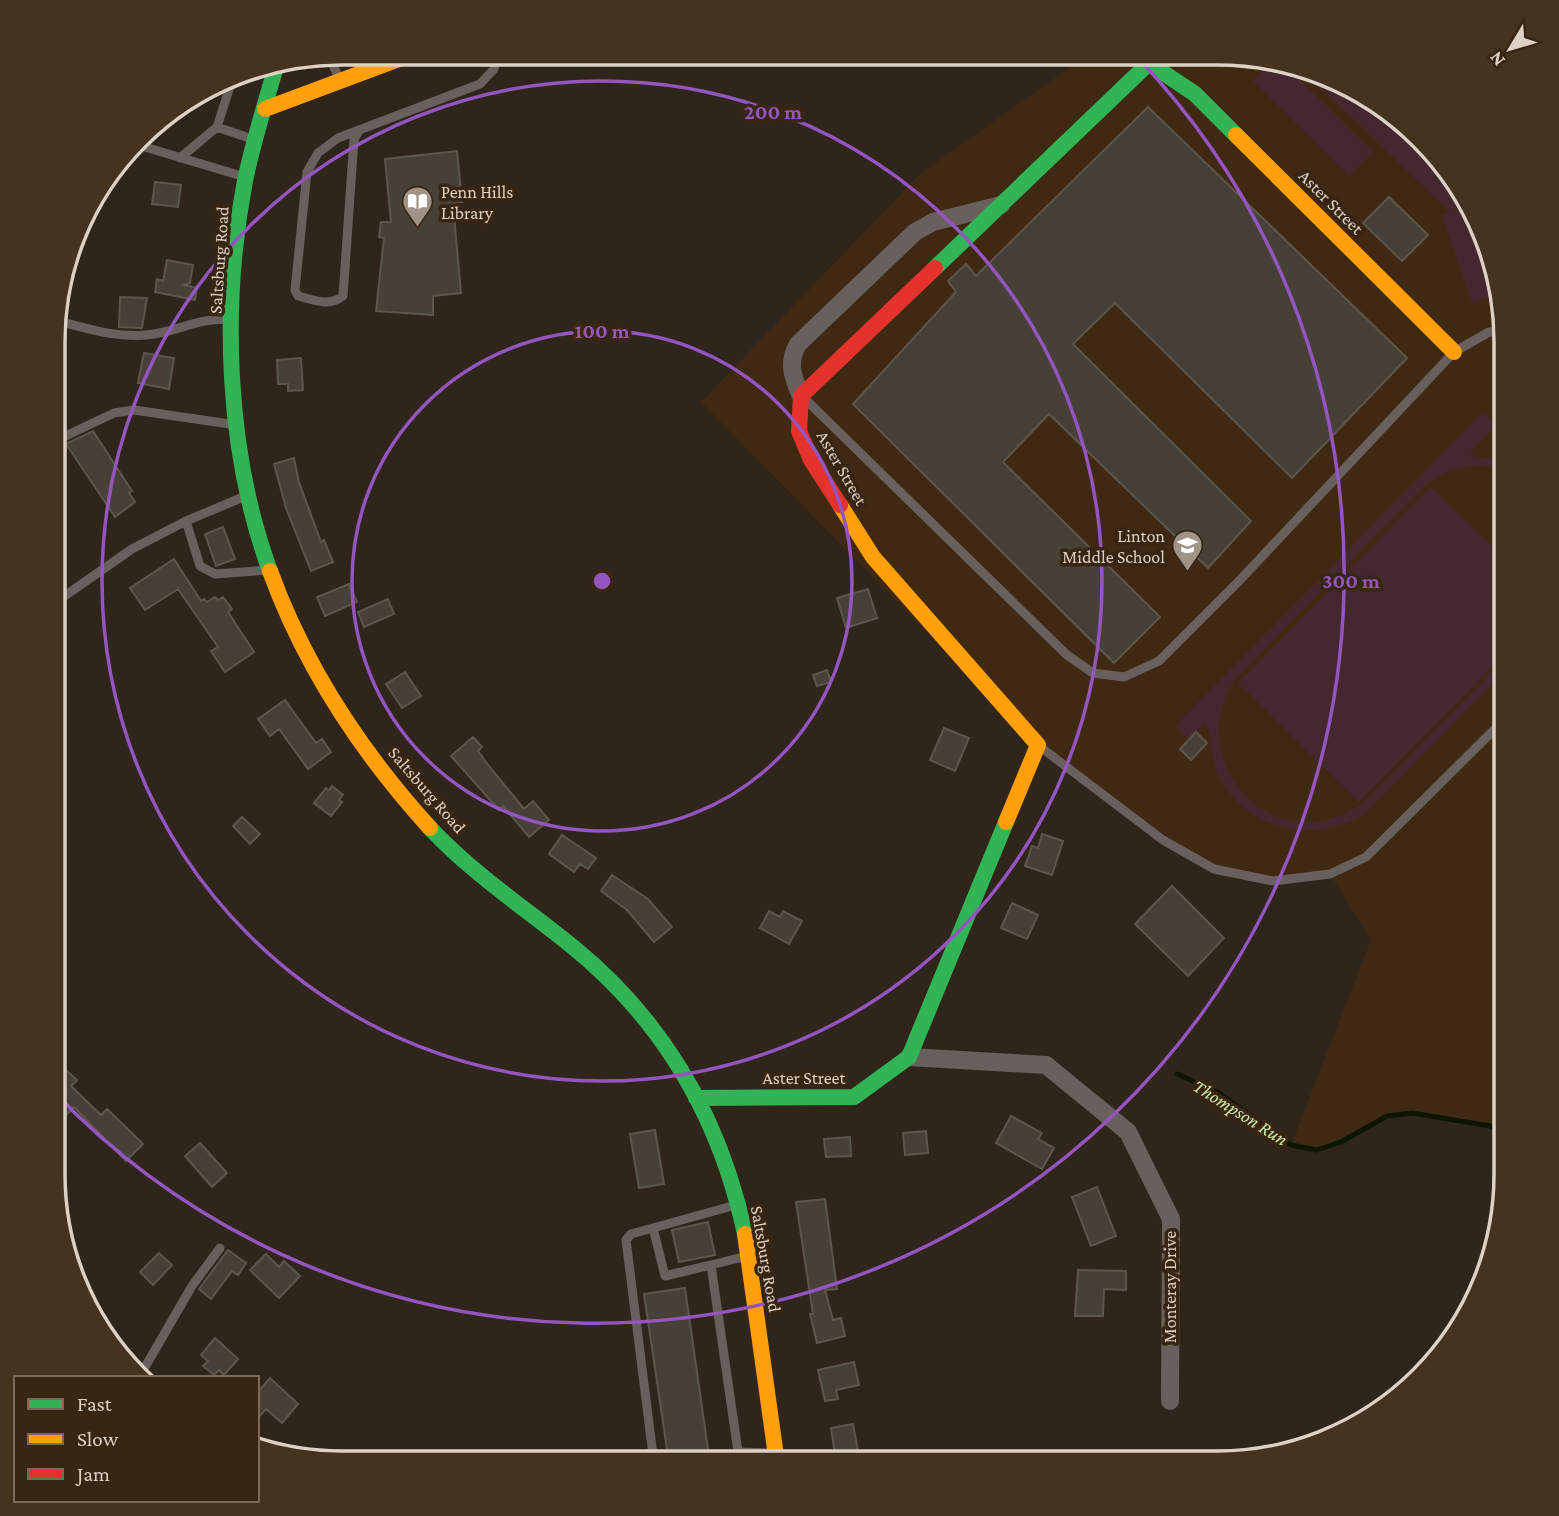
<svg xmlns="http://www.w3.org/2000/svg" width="1559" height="1516" viewBox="0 0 1559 1516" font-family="'Crimson Pro',serif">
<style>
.built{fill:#402913}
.pitch{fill:#45282f}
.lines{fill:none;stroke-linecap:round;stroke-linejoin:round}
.stream{stroke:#0d1602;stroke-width:5}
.building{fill:#464036;stroke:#5d564c;stroke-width:2}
.lane{stroke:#69605d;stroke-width:9}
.street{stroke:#69605d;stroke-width:18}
.fast{stroke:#30b455;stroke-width:16}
.slow{stroke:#ff9f0a;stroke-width:16}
.jam{stroke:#e5322d;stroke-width:16}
.ring{fill:none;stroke:#9455c0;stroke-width:3.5}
.labels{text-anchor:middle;stroke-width:7;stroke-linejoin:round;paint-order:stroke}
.poi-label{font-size:18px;fill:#ddd0c5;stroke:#382512;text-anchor:start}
.street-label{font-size:18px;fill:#ddd0c5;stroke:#382512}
.water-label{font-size:19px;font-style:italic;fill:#ceeba8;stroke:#382512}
.rim{fill:none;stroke:#ddd0c5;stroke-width:3.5}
.centre{fill:#9455c0;stroke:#382512;stroke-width:3.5}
.ring-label{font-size:21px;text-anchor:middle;font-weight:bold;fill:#9455c0;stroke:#382512;stroke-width:7;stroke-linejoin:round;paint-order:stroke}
</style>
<rect width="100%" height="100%" fill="#30251a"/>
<path class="built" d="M1089 54 1254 55 1361 91 1446 165 1491 249 1506 324V1134L1490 1126 1412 1113 1387 1116 1317 1150 1291 1145 1371 940 1330 874 1290 879 1214 869 1038 745 701 402 921 173Z"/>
<path class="pitch" d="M1271 61 1286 66 1374 152 1349 176 1253 81Z
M1304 72 1361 91 1446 165 1464 198 1452 212 1469 207 1491 249 1500 294 1472 302 1442 215 1450 212Z
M1483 412 1496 425 1470 452 1475 457 1506 460V469C1475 461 1446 468 1422 488L1234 680C1181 769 1280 865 1364 802L1506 657V670L1363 815C1313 845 1245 830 1218 775 1212 761 1212 732 1205 723L1188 739 1175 726Z
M1431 487 1506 560V652L1359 802 1238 683Z"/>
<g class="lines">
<path class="stream" d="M1177 1074 1219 1093 1291 1145 1317 1150 1341 1142 1387 1116 1412 1113 1490 1126 1506 1134"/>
</g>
<path class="building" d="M1148 107 1407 358 1292 478 1115 303 1073 344 1251 521 1208 568 1049 414 1003 462 1160 617 1114 663 853 404 956 292 948 281 966 264 976 276Z
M457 151 462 202 453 204 461 293 433 296V315L376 311 384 238 379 237 381 222H391L385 159Z
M155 182 181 185 178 207 152 204Z
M1389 197 1428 235 1402 261 1363 223Z
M167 260 193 265 190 283 184 285 197 288 195 300 155 292 157 279 163 281Z
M120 297 147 298 142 328 119 327Z
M144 353 174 358 169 389 138 383Z
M301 358 303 390 288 391V384H278L277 360Z
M93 431 132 491 129 493 135 502 115 517 66 444Z
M294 458 299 482 321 542 324 540 333 562 311 571 286 508 274 464Z
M223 527 235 559 216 566 205 534Z
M174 559 201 601 204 599 207 602 215 597 218 600 223 597 232 609 228 612 254 652 225 672 211 651 218 647 178 589 145 610 130 588Z
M349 584 357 602 325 616 317 597Z
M868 589 877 618 846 628 837 598Z
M388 599 394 614 364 627 358 612Z
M827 670 831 682 817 686 813 675Z
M405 672 421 696 402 708 386 684Z
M285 700 316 743 322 739 331 752 308 769 279 729 270 736 258 719Z
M944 728 969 738 955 771 930 760Z
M1196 732 1207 743 1191 760 1180 749Z
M473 737 482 747 478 751 488 765 524 809 533 801 549 820 529 837 503 806 499 810 451 756Z
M332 786 343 795 339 800 342 802 331 816 314 803 326 788 329 790Z
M242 817 260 834 250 844 233 826Z
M1042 834 1063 841 1052 875 1025 866 1032 846 1038 848Z
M562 835 596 858 588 869 580 864 574 872 549 854Z
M612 875 648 899 672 927 654 942 627 910 601 891Z
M1172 886 1224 938 1188 976 1135 924Z
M1012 903 1038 915 1027 939 1001 928Z
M769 911 780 917 783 911 802 921 789 944 760 928Z
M66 1070 77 1080 71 1086 101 1115 107 1109 143 1144 126 1161 74 1107 66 1115 54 1103V1082Z
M1011 1116 1042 1133 1038 1139 1054 1148 1042 1169 996 1143Z
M655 1130 664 1184 639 1188 630 1134Z
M926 1131 928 1153 905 1155 903 1133Z
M850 1137 851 1156 826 1157 824 1139Z
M200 1143 227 1173 212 1187 185 1156Z
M1097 1187 1116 1236 1091 1246 1072 1197Z
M825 1199 837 1289 825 1290 833 1320 841 1318 845 1336 817 1343 810 1314H813L796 1202Z
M708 1222 715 1255 679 1262 672 1230Z
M228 1250 246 1263 238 1275 232 1271 211 1299 199 1289Z
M159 1253 172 1265 153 1285 140 1272Z
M266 1254 279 1267 284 1261 300 1276 279 1298 250 1270Z
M1078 1270 1126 1271V1290L1104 1289 1103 1316H1075Z
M685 1288 710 1463H669L644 1294Z
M215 1338 238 1359 224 1375 219 1370 214 1375 203 1366 208 1361 201 1355Z
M854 1362 859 1385 836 1390 838 1399 825 1401 818 1370Z
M270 1378 298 1404 282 1423 266 1409 257 1419V1393Z
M853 1424 859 1456 836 1460 831 1428Z"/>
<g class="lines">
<path class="lane" d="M329 55 339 79
M254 67 272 73
M217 127 255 140
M359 131 354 139 343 296C329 307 314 300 298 296L295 290 307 172 318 153 338 138 480 84 494 69 499 53
M135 144 245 177
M180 158 217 127 233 77
M58 321C86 328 116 338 145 335 177 333 199 316 232 320
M805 399 1067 655 1093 673 1124 677 1159 661 1240 580 1454 352 1489 332H1506
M57 440 114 413 134 410 237 425
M248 495 186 521 200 566 215 574 268 570
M56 592 66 595 132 549 186 521
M1039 746 1163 840 1214 869 1273 881 1330 874 1366 857 1506 718
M653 1228 665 1276 711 1265
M747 1256 711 1265 738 1452 774 1453
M141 1374 192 1286 220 1248
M654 1463 626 1240 631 1234 736 1205"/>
<path class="street" d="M801 396C793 378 787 363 798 344L915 232 933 222 1001 205
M909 1057 1046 1065 1128 1132 1171 1219 1170 1401"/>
<path class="fast" d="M935 268 1149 63 1195 94 1236 135
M270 571C226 451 221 306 245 181 253 141 266 102 277 63
M430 828C473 874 525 908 573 947 665 1022 720 1118 745 1234
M696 1098 854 1097 909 1057 1006 822"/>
<path class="slow" d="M265 109 415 53
M1236 135 1454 352
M840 505 873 557 1038 745 1006 822
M270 571C305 667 361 752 430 828
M745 1234 777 1463"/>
<path class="jam" d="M840 505 811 460 799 431 801 396 935 268"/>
</g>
<g class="ring">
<circle cx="602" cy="581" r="250"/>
<circle cx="602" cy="581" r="500"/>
<path d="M1136 56A749 749 0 1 1 54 1092"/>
</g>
<defs>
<symbol id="library-pin" viewBox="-11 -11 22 30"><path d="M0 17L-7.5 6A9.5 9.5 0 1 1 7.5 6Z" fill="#a09489" stroke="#382512"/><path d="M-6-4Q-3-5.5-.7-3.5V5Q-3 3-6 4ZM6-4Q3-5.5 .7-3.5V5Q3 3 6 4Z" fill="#fff"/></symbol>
<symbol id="school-pin" viewBox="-11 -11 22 30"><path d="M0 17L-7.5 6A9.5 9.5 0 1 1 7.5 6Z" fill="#a09489" stroke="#382512"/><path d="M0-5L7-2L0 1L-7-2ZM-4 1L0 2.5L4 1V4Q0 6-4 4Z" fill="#fff"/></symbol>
</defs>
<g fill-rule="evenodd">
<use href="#library-pin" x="400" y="184" width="35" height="47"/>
<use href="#school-pin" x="1170" y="528" width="35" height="47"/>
</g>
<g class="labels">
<g class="poi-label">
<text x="441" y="198">Penn Hills<tspan x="441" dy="21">Library</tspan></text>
<text x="1165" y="542" text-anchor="end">Linton<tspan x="1165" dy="21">Middle School</tspan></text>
</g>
<g class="street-label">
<text transform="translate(1331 202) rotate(45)" y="6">Aster Street</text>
<text transform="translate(219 260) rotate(-86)" y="6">Saltsburg Road</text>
<text transform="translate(842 468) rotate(60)" y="6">Aster Street</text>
<text transform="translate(427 790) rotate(49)" y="6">Saltsburg Road</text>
<text x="804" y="1084">Aster Street</text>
<text transform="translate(766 1259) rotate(80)" y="6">Saltsburg Road</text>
<text transform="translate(1170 1287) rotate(-90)" y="6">Monteray Drive</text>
</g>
<g class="water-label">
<text transform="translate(1241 1112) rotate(32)" y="7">Thompson Run</text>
</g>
</g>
<path d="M0 0H1559V1516H0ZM342 65H1217A277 277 0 0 1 1494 342V1174A277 277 0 0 1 1217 1451H342A277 277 0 0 1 65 1174V342A277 277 0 0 1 342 65Z" fill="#453320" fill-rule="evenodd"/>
<path class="rim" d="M342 65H1217A277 277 0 0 1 1494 342V1174A277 277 0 0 1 1217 1451H342A277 277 0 0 1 65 1174V342A277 277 0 0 1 342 65Z"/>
<circle cx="602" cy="581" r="10" class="centre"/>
<g class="ring-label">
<text x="773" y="119">200 m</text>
<text x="602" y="338">100 m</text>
<text x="1351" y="588">300 m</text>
</g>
<rect x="14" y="1376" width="245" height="126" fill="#382512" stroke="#7a695a" stroke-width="2"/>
<rect x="28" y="1399" width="35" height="10" fill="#30b455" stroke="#7a695a" stroke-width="2"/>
<text x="77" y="1411" font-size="21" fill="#ddd0c5">Fast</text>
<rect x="28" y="1434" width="35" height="10" fill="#ff9f0a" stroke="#7a695a" stroke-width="2"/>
<text x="77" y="1446" font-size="21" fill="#ddd0c5">Slow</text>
<rect x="28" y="1469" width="35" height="10" fill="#e5322d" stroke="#7a695a" stroke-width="2"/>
<text x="77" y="1481" font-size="21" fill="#ddd0c5">Jam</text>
<g transform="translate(1510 49) rotate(232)" stroke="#382512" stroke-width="5" paint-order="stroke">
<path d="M0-5L12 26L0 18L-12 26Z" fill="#ddd0c5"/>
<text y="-10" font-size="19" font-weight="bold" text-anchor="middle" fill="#ddd0c5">N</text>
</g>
</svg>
